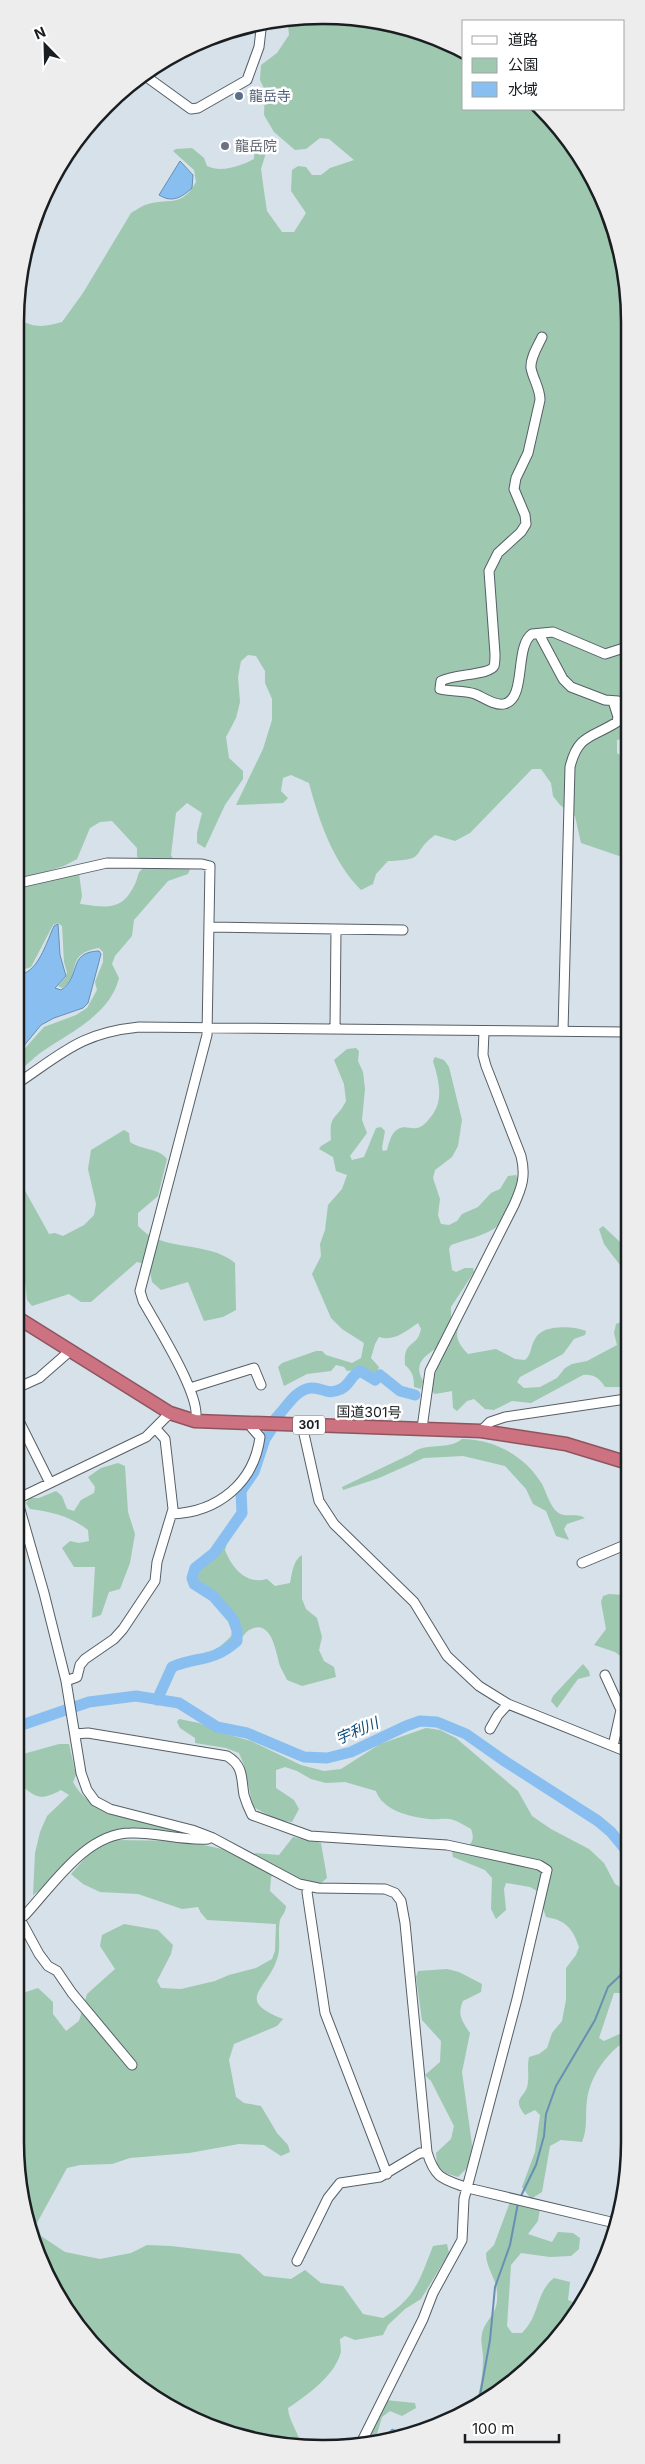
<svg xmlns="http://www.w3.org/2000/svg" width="645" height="2464" viewBox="0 0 645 2464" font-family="Inter,'Noto Sans JP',sans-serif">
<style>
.green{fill:#9ec8b0}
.water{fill:#88bff0;stroke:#678fb2}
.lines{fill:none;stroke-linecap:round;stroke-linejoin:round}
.stream{stroke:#678fb2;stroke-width:2}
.river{stroke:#88bff0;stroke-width:11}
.minor-casing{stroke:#565f66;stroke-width:11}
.highway-casing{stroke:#8e555f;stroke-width:15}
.minor{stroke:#fff;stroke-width:9}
.highway{stroke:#cc7281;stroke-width:12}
.service-dot{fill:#5c6f8a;stroke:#fff;stroke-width:2}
.worship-dot{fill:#6b7280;stroke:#fff;stroke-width:2}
.labels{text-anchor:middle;stroke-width:5;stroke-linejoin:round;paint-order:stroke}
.shield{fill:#fff;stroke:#5f6264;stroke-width:1}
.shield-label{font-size:12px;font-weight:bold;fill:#1a1e21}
.service-label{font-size:14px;fill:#4e5e75;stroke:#fff;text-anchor:start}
.worship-label{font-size:14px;fill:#5b616d;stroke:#fff;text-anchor:start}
.street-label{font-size:14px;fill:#1a1e21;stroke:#fff}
.water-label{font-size:15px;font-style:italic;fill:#094977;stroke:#fff}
.rim{fill:none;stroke:#1a1e21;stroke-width:2.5}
</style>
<rect width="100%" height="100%" fill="#d6e1e9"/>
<path class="green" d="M279 21H382L459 47 464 50V109H543L598 187 627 283V738L617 740V753L627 760 626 861 625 858 581 843 575 816 560 805 553 796 551 783 541 769H532L470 833 455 841 435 835C410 853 429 860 388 861L376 874 373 884 361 890C333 862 319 821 309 783L291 775 283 778 281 791 288 798 283 803 236 805 263 749 272 720V699L265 683V671L256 656 248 655 241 661 238 677 240 702 236 718 226 737 229 758 243 771V779L225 805 205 848 197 843V833L202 813 187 803 176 813 171 855 178 868 190 869 188 874 168 881 134 920 132 936 115 956 112 964 119 978C110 1015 69 1033 40 1053 32 1059 26 1066 18 1071V1056L44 1027 76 1015 87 1008 97 990 95 982 103 962V952L99 948C63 954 83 975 62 988L58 986 66 977 67 972 64 962 62 926 58 923 53 925 31 967 25 969 19 958V887L79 873 82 896 80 904C105 907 121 912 134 886 139 878 136 872 145 867V860L137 857V848L112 821 100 822 90 828 77 859 64 866 19 880 21 320C35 329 47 326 62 322L83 293 131 213C136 210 140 207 145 205 168 197 181 209 196 182L194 170 173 151 176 149 192 148 204 158 207 166C221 173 241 166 254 159L255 145 265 140 269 143 261 169 264 191 267 211 282 232H294L306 213 291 191 292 170 298 166 306 167 312 175H321L330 168 354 160 329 139 320 138 306 149 295 150 274 132 264 115 265 90 260 80 261 65 277 53 289 35 288 26Z
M356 1048 359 1051 358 1061 363 1072 365 1089 362 1120 367 1133 350 1156 352 1160 364 1157 376 1128 381 1127 385 1131 382 1148 383 1151 387 1150C389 1143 391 1133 398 1129 404 1125 410 1129 417 1128 422 1127 426 1123 429 1119 445 1102 439 1081 433 1061L435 1057 444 1060 449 1067 462 1120 458 1146 452 1157 435 1170 433 1178 440 1199 438 1215 441 1224 449 1225 457 1221 462 1214 478 1207 491 1193 500 1189 508 1176 516 1175 520 1183C509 1196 506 1219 495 1228 484 1236 464 1240 451 1245L449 1249 452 1270 456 1272 465 1268H473L474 1272 451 1307V1318L457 1320 465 1306 466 1309C458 1331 450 1335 468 1354L496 1349 515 1359 525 1360C532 1354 530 1347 535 1339 542 1324 573 1326 586 1331L585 1335 574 1339 563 1354 520 1377 517 1382 524 1388 540 1387 557 1378 565 1368 572 1364 587 1361 617 1345 614 1333 616 1324 626 1320V1387H605C599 1378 594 1374 583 1375L531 1403 512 1401 494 1410 485 1409 474 1399 467 1401 457 1411 453 1408 452 1391 435 1394 430 1390 442 1352 435 1349C422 1358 414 1365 423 1381L421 1389 414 1387C414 1377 413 1372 405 1365 403 1339 417 1349 421 1329L418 1323C406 1331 394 1342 379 1337L375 1344 371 1358 379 1367 377 1372 370 1374 364 1369 347 1371 344 1367 336 1365 331 1371 307 1374 284 1386 278 1367 282 1363 316 1351H322L326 1355 352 1363 361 1358 364 1343 342 1329 331 1318 312 1274 321 1256 320 1244 325 1230 328 1205 342 1189 347 1175 336 1171 333 1157 319 1149 321 1146 331 1140C329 1113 336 1121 346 1101L344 1084 334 1060 347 1049Z
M124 1130 129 1133 130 1142C141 1150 159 1148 167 1159L158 1196 138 1213V1226C162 1253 208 1240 235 1263L236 1310 223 1317 204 1321 188 1282 161 1290 152 1282 149 1265 137 1262 91 1302H81L69 1294 32 1306 27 1300 25 1281 18 1274V1178L49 1234 55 1233 63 1236 84 1225 94 1215 96 1204 88 1169 91 1150Z
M603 1226 620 1242 626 1241V1273L604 1244 599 1229Z
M462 1439C494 1439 525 1456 542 1484 546 1492 550 1505 556 1511 563 1519 577 1512 585 1518L567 1524 564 1529 569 1540 556 1536 546 1511 533 1504 526 1489 505 1466 463 1456 424 1458 379 1478 343 1490 342 1487 411 1454C426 1441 448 1451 462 1439Z
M118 1463 125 1466 128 1512 135 1534 130 1563 120 1589 109 1592 101 1615 92 1618 95 1567H74L62 1548 70 1541 79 1543 89 1541 88 1530C70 1516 52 1512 30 1509L26 1503 30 1498H39L56 1491 62 1496 67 1509 74 1511 81 1500 94 1493 95 1487 88 1477 101 1468Z
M228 1539 225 1550C232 1568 246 1585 267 1579L275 1586 290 1583C292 1574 293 1560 302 1555V1599L306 1609 317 1618 322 1637 319 1650 324 1661 334 1667 336 1677 302 1686 287 1680C285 1675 282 1671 280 1666 276 1653 272 1617 249 1630 243 1634 237 1646 231 1651L216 1652C222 1642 231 1640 235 1629L226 1610 196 1579 203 1563 215 1553 223 1540Z
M609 1594 625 1595V1657L623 1658 615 1652 594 1645 606 1629 601 1602 603 1596Z
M583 1664 589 1671 590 1676 578 1679 557 1708 551 1701 553 1696Z
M179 1719 199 1723 222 1733 251 1741 301 1765 324 1771 341 1769 380 1744 406 1735 426 1728 440 1730 456 1738 518 1791 532 1816 551 1829 589 1849 604 1863 615 1884 625 1890 624 1993H614L599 2038 604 2041 624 2032V2042C606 2054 590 2077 587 2100 585 2114 588 2129 582 2142L561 2140 550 2146 542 2192 531 2199 522 2187 535 2152 540 2115 535 2110 525 2115C510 2096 527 2099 528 2082 529 2074 527 2066 529 2057L539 2054 547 2048 552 2033 562 2021 566 2000V1968L576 1955 579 1947C573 1929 566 1920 546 1917L537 1891 530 1887 506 1883 504 1889 506 1910 496 1919 491 1909 492 1878 485 1870 453 1857 452 1851H464C472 1844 475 1839 471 1829 465 1826 457 1820 449 1819 443 1818 436 1820 429 1819 410 1817 382 1810 376 1791L345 1782 326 1783 311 1779 297 1771 285 1767 276 1770V1788L294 1800 299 1809 292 1822 278 1820 253 1807 244 1765 239 1753 226 1748 195 1743V1738L180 1728 177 1722Z
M59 1744H69L76 1775 73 1782C89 1812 124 1818 154 1823 163 1825 174 1826 180 1832 165 1832 149 1827 134 1828 84 1831 70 1870 33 1895L35 1853 40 1832 47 1816 69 1795 61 1790C39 1802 36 1797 18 1783L16 1756Z
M293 1837 321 1843 327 1878 320 1884 305 1881 278 1870 271 1877 270 1891 286 1906C286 1912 282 1915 280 1920 277 1934 282 1948 276 1962 264 1992 236 2000 283 2019L277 2026 234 2044 229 2060 236 2097 244 2103 261 2106 277 2133 288 2145 290 2152 281 2156 264 2145 239 2144 189 2153 130 2158 112 2164 80 2165 67 2168 37 2223 41 2236 65 2252 100 2259 131 2253 147 2245 171 2246 240 2254 264 2276 291 2279 305 2270 321 2283 343 2286 363 2314 383 2318C415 2299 420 2279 433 2246L447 2244 449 2253 421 2299 405 2309 388 2325 383 2335 355 2340 345 2336 340 2339C340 2344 342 2351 340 2355 333 2377 306 2396 288 2408 289 2423 300 2433 301 2448L186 2417 92 2344 38 2259 15 2141V1984L26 1992 38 1988 53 2002V2014L66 2031 79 2021 87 1994 115 1969 100 1946 102 1935 124 1924 158 1930 173 1945 171 1954 157 1981 161 1988 181 1989 215 1981 229 1975 256 1968 272 1959 275 1951 276 1924 207 1920 201 1913 198 1907 182 1909 138 1894 100 1892 83 1884 71 1874 94 1848 113 1840 185 1841 222 1849 252 1864 255 1853 279 1855Z
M447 1969 459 1972 482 1984 481 1992 463 2001C457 2015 462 2021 470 2033L462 2072 473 2152 466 2169 458 2177 445 2173 437 2165 436 2153 451 2139 454 2126 431 2081 425 2075 440 2062 441 2041 422 2020 416 1977 418 1971Z
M510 2202 540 2208 538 2221 528 2234 552 2242 558 2232 573 2233 580 2238 579 2249 571 2256 550 2257 521 2253 511 2265 507 2326 512 2333H522C541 2314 535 2293 554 2278L570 2282 568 2300 581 2305 578 2312 509 2386 475 2403C481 2392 483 2370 483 2357 483 2350 480 2342 482 2334 485 2318 499 2316 497 2292 496 2278 486 2268 486 2253L494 2245Z
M385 2400 415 2403 416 2408 402 2416 390 2411 382 2417 375 2441 366 2442Z"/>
<path class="water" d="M180 161 193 175 192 188C181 198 172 203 159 195Z
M58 924 60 955 66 976 55 988 61 990C82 976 67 952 99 951L101 954 88 1003 83 1008 54 1018 41 1025 18 1053 19 962 25 973C40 966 47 941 54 926Z
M392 2429 408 2436 402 2438 381 2441Z"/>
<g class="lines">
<path class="stream" d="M625 1917V1903
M520 2198 536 2165 544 2136 546 2114 556 2086 595 2020 608 1987 625 1971
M479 2401 490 2340 495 2287 510 2245 518 2203"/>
<path class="river" d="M276 1418C286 1408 296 1389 311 1388 323 1387 326 1396 341 1389 350 1385 351 1375 360 1371L375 1380 380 1375 400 1391 415 1395
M157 1700 172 1667C200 1655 210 1664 237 1641V1630L233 1619 213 1596 194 1584 192 1578 195 1568 214 1553 242 1513 241 1491 254 1472 265 1439 271 1430
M16 1727 89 1702 136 1696 179 1703 217 1727 247 1733 304 1757 327 1758 351 1752 406 1726 420 1721 437 1722 466 1734 503 1760 598 1821 611 1832 625 1849"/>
<defs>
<path id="minor" d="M144 75 191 109 198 108 247 80 259 47 262 21
M542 337C538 346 530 358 531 368 533 379 540 388 540 400L528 453 516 478 514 489 525 515 526 524 521 532 498 553 489 571 495 654C495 657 495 663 494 666 490 675 454 674 441 681L440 689C451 692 463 690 475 694 483 697 495 706 504 704 527 699 514 647 532 634L553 632 605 654 627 647
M539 634 563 679 571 687 605 700 618 701 627 706
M19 883 107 863 202 864 210 866 207 1035 140 1291 143 1301C155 1323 204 1399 195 1421
M209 927 403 930
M335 1029 336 929
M563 1031 570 767C578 734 592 738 617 722L618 717 613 701
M18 1083C64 1052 81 1033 139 1027L626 1032
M17 1388 39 1378 71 1350
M190 1388 254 1368 261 1385
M17 1417 50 1483
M302 1425 319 1501 334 1524 414 1602 447 1656 479 1686 508 1704 625 1751
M422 1428 430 1371 514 1205C522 1187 526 1176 521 1156L486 1066 483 1055 484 1032
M481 1431 490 1422 505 1417 626 1399
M17 1499 44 1593 66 1681 81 1773 87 1790 95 1801 110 1809 192 1830 213 1838 299 1884 318 1888 385 1889 395 1893 401 1901 405 1923 427 2152C435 2179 443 2179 468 2188L615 2223
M17 1499 146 1437 170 1413
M172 1514C218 1512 254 1483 260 1437L252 1428 253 1424
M582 1563 625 1545
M605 1675 621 1710 613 1746
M66 1681 77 1677 80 1665 85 1659 114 1639 123 1629 155 1581 157 1562 173 1509 165 1439 156 1429
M490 1729 498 1715 508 1704
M75 1734 88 1733 227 1756C244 1766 241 1778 244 1795 246 1802 249 1809 252 1815L310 1836 447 1845 539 1865 547 1870 517 1999 464 2199 462 2240 433 2293 423 2319 361 2443
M309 1887 307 1892 325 2013 387 2174
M20 1919 39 1954 48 1966 57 1971 72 1993 132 2065
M16 1922 25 1915C53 1885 86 1833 131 1833 156 1832 183 1841 208 1839
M297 2261 328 2198 340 2183 380 2177 420 2153 427 2152"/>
<path id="highway" d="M18 1318 170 1413 195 1421 481 1431 566 1444 625 1462"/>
</defs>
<use href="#minor" class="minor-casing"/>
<use href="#highway" class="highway-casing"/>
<use href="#minor" class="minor"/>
<use href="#highway" class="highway"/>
</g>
<circle class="service-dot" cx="239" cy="96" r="5"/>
<circle class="worship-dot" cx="225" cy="146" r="5"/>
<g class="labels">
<rect class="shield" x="293" y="1415.5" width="32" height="19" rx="4"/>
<g class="shield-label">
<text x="309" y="1429">301</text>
</g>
<g class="service-label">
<text x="249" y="101">龍岳寺</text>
</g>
<g class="worship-label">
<text x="235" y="151">龍岳院</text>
</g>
<g class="street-label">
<text transform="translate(369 1412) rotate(1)" y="5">国道301号</text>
</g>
<g class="water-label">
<text transform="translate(357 1731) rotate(-23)" y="5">宇利川</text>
</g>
</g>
<path d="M0 0H645V2464H0ZM322 24H323A298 298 0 0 1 621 322V2142A298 298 0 0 1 323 2440H322A298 298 0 0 1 24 2142V322A298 298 0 0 1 322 24Z" fill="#ededed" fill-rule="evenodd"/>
<path class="rim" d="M322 24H323A298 298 0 0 1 621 322V2142A298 298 0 0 1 323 2440H322A298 298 0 0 1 24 2142V322A298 298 0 0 1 322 24Z"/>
<rect x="462" y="20" width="162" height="90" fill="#ffffff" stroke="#a3a5a6"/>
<rect x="472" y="36" width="25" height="8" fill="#ffffff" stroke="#a3a5a6"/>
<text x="508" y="45" font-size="15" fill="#1a1e21">道路</text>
<rect x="472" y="58" width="25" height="15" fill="#9ec8b0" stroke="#a3a5a6"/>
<text x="508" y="70" font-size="15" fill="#1a1e21">公園</text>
<rect x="472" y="82" width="25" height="15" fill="#88bff0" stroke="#a3a5a6"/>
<text x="508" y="95" font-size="15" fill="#1a1e21">水域</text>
<g transform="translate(45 45) rotate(337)" stroke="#ffffff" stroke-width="4" paint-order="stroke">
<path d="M0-4L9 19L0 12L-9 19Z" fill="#1a1e21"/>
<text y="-8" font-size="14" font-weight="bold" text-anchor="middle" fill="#1a1e21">N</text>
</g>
<path d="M465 2434v8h94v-8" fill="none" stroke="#1a1e21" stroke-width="2.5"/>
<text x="472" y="2434" font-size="15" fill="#1a1e21" stroke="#ffffff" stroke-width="4" paint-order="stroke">100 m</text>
</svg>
